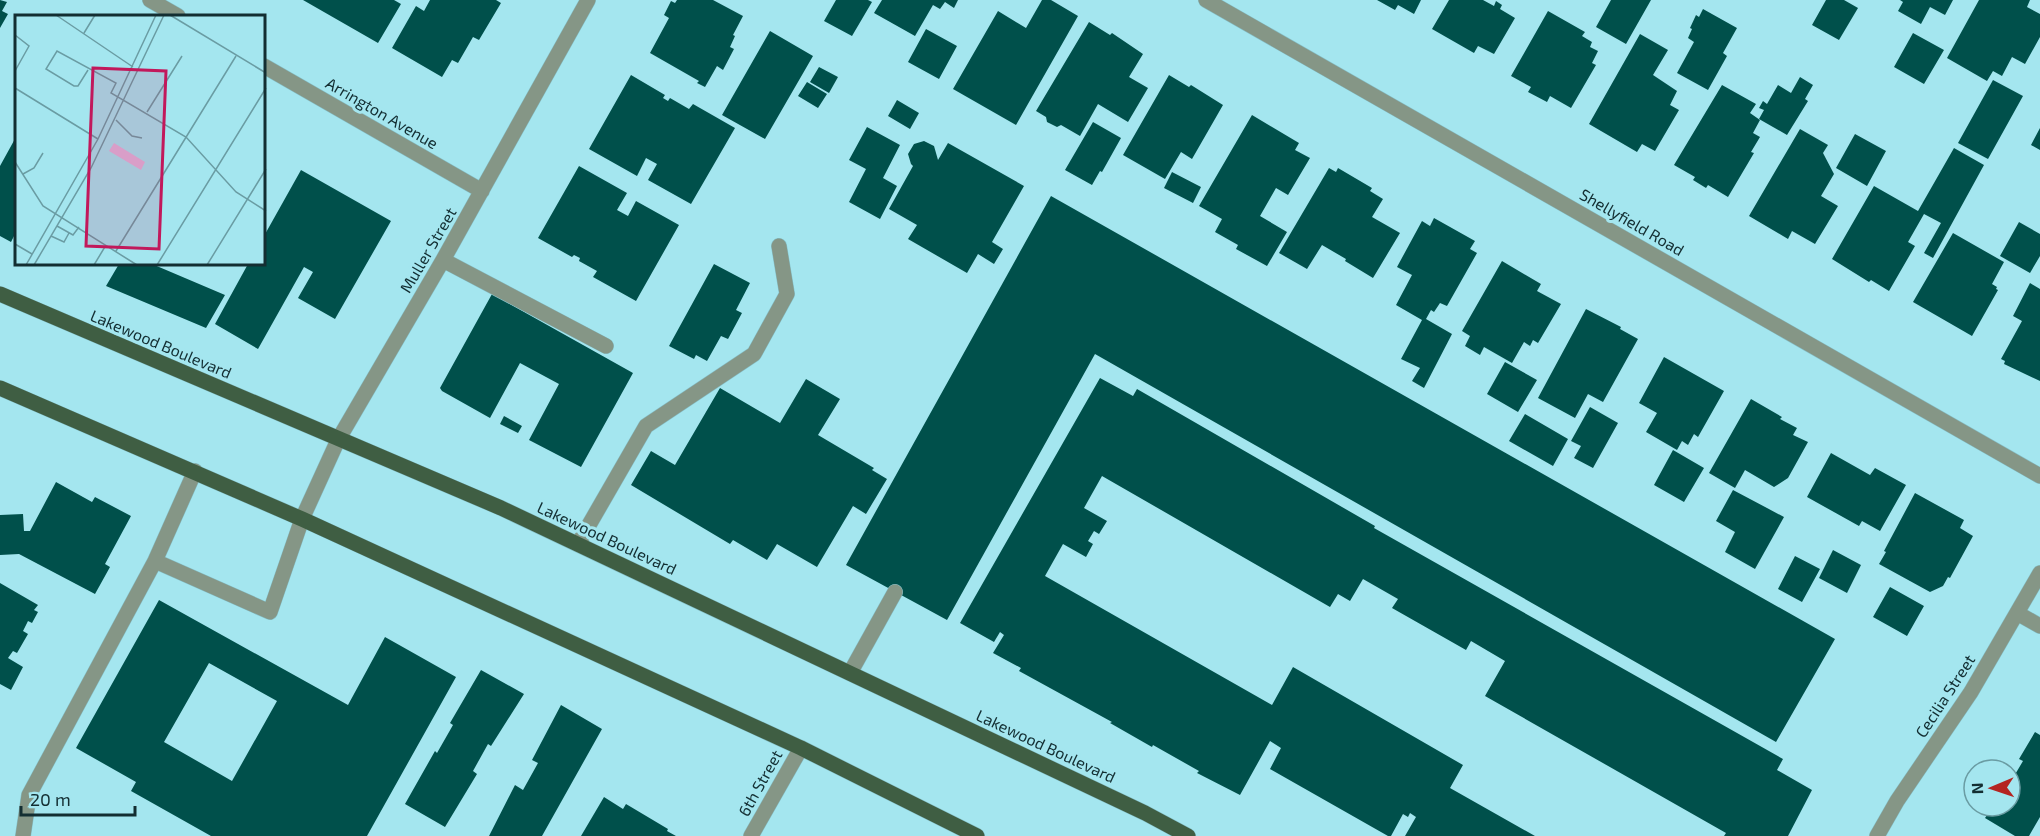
<svg xmlns="http://www.w3.org/2000/svg" width="2040" height="836" viewBox="0 0 2040 836" font-family="'Exo 2',sans-serif">
<style>
.building{fill:#00504b;fill-rule:evenodd}
.lines{fill:none;stroke-linecap:round;stroke-linejoin:round}
.minor-casing{stroke:#87c1c9;stroke-width:16}
.major-casing{stroke:#87c1c9;stroke-width:16}
.minor{stroke:#859686;stroke-width:15}
.major{stroke:#3f5e43;stroke-width:15}
.labels{text-anchor:middle;stroke-width:6;stroke-linejoin:round;paint-order:stroke}
.street-label{font-size:16px;fill:#132e32;stroke:#a4e6ef}
.inset-road{fill:none;stroke:#6a9ca3;stroke-width:1.5}
.view{fill:#c2185b;fill-opacity:0.15;stroke:#c2185b;stroke-width:3}
.inset-edge{fill:none;stroke:#132e32;stroke-width:3}
</style>
<rect width="100%" height="100%" fill="#a4e6ef"/>
<path class="building" d="M0 0 7 2 2 11 8 14 0 28Z
M303 0H394L401 4 378 43Z
M430 0H496L501 3 479 40 473 37 458 63 452 60 442 77 392 48 416 6 424 11Z
M677 0H713L743 16 733 35 735 36 730 47 734 49 723 70 717 66 705 87 697 83 699 81 650 53 669 18 664 15 671 1 675 3Z
M836 0H868L872 2 852 36 824 21Z
M882 0H958L954 8 945 2 940 9 933 5 915 36 874 13Z
M1042 0H1051L1078 16 1016 125 953 89 998 11 1026 28Z
M1377 0H1421L1414 14 1398 5 1395 10Z
M1449 0H1483L1494 6 1496 1 1502 5 1500 9 1515 18 1494 54 1478 46 1474 53 1432 29Z
M1611 0H1651L1626 44 1596 27Z
M1826 0H1844L1858 8 1839 40 1812 25Z
M1900 0H1953L1945 15 1930 7 1921 24 1898 11 1903 2Z
M1979 0H2030L2027 7 2040 14V37L2025 64 2012 57 2002 76 1993 71 1987 81 1947 58Z
M1703 9 1737 28 1723 53 1727 56 1708 90 1677 73 1694 42 1688 38 1692 29 1690 28 1696 15 1699 17Z
M1548 11 1585 32 1582 36 1592 42 1590 47 1598 51 1592 63 1596 65 1571 108 1550 96 1547 102 1528 92 1531 87 1511 76Z
M1089 22 1110 35 1112 33 1143 54 1129 77 1148 88 1128 122 1098 104 1080 136 1061 125 1057 127 1047 122 1046 117 1036 111Z
M926 29 957 46 939 79 908 62Z
M770 31 813 56 765 139 722 115Z
M1913 33 1944 50 1924 84 1894 67Z
M1640 34 1668 50 1653 75 1677 91 1670 105 1679 110 1655 151 1642 144 1637 152 1589 124Z
M819 67 838 77 829 93 810 82Z
M631 75 665 95 663 98 668 101 670 98 689 109 693 104 735 128 691 204 648 180 657 164 646 158 637 176 589 149Z
M1169 75 1189 87 1191 85 1223 105 1192 159 1181 152 1165 179 1123 155Z
M1800 77 1813 85 1805 99 1808 101 1787 135 1759 119 1764 110 1759 108 1763 101 1767 104 1778 85 1791 93Z
M1993 80 2023 96 1988 159 1958 143Z
M807 82 827 94 818 108 798 96Z
M1722 85 1756 104 1750 113 1760 120 1753 133 1760 137 1751 152 1754 153 1728 197 1708 185 1706 188 1693 180 1695 177 1674 165Z
M897 100 919 113 910 129 888 116Z
M1252 115 1299 143 1295 150 1310 158 1288 195 1276 188 1260 216 1287 232 1267 266 1236 249 1238 245 1215 232 1222 219 1199 206Z
M1093 122 1121 138 1102 172 1100 171 1092 185 1065 170Z
M867 127 900 145 883 178 897 186 880 219 849 202 866 169 849 160Z
M2040 128V150L2031 145Z
M1800 129 1828 145 1823 153 1834 174 1821 196 1838 206 1815 244 1792 231 1788 239 1749 216Z
M1855 134 1886 151 1867 186 1836 168Z
M16 137V232L11 242 0 236V166Z
M924 141 934 146 938 160 948 143 1024 186 992 242 1003 249 994 264 978 254 967 273 908 239 917 225 889 209 913 166 911 164 908 154 914 144Z
M1954 148 1984 165 1933 258 1924 253 1941 223 1924 214 1908 242 1915 246 1889 291 1871 280 1869 282 1832 259 1874 186 1918 211Z
M579 166 627 193 617 210 628 216 636 201 679 225 636 301 593 277 597 271 579 261 580 258 574 255 572 257 538 238Z
M1329 168 1336 172 1338 168 1372 188 1370 191 1383 199 1372 217 1400 233 1373 278 1345 261 1346 259 1322 245 1307 269 1279 253Z
M301 170 391 221 335 319 298 298 313 272 304 267 258 349 215 324 248 264H264V236Z
M1172 172 1201 187 1193 203 1164 188Z
M1051 196 1835 639 1776 742 1095 354 947 620 846 565Z
M1434 218 1475 241 1470 249 1477 253 1447 306 1440 303 1434 312 1431 310 1426 319 1452 334 1424 388 1412 381 1420 368 1401 359 1422 320 1396 305 1412 275 1397 267 1422 221 1430 226Z
M2019 222 2040 234V256L2030 273 2000 256Z
M1953 233 2004 262 1992 284 1997 287 1996 289 1998 290 1972 336 1913 302Z
M1502 261 1541 284 1537 291 1561 304 1538 343 1533 340 1530 346 1524 342 1512 363 1484 347 1480 355 1465 346 1470 336 1462 331Z
M119 264H152L225 295 206 328 106 286Z
M714 264 750 283 736 310 742 313 728 339 721 336 707 361 696 355 694 359 669 346Z
M2030 283 2040 289V381L2004 364 2005 361 2001 359 2022 321 2013 316Z
M492 294 633 373 581 467 529 440 559 384 520 363 490 418 442 391 440 388Z
M1586 309 1621 327 1620 329 1638 339 1603 402 1588 394 1575 418 1538 398Z
M1664 357 1724 391 1698 437 1694 434 1688 445 1682 441 1677 450 1646 432 1657 413 1639 403Z
M1505 362 1537 380 1518 412 1487 394Z
M1100 378 1133 396 1137 389 1375 526 1374 528 1783 759 1777 770 1812 790 1788 836H1724L1726 833 1485 696 1505 661 1471 641 1466 650 1392 608 1398 599 1363 579 1350 601 1338 594 1330 607 1102 476 1084 508 1107 521 1099 534 1094 531 1088 541 1093 544 1086 557 1063 544 1045 576 1272 705 1293 667 1463 765 1450 788 1535 836H1405L1416 817 1410 813 1408 817 1403 814 1391 836H1388L1270 769 1281 748 1270 741 1240 795 1197 773 1199 771 1153 745 1152 747 1110 723 1112 722 1019 671 1021 668 993 653 1004 635 1000 632 994 642 960 623Z
M806 379 840 399 818 435 874 468 872 470 887 479 866 514 853 506 817 567 777 544 767 560 733 540 730 544 631 485 651 451 675 465 720 388 780 423Z
M1751 399 1782 417 1780 419 1797 428 1793 435 1808 442 1788 478 1774 487 1745 470 1735 488 1709 473Z
M1590 407 1618 423 1593 468 1574 458 1581 446 1571 441Z
M1525 414 1568 439 1553 466 1509 441Z
M504 416 522 426 518 433 500 424Z
M1673 450 1704 468 1684 502 1654 485Z
M1831 453 1870 475 1875 468 1906 485 1880 531 1862 521 1859 526 1807 497Z
M56 482 92 502 95 497 131 516 105 564 110 567 95 594 19 554 0 555V515L23 514 24 531H30Z
M1733 490 1784 517 1755 569 1725 552 1735 532 1716 521Z
M1915 493 1964 520 1960 528 1973 536 1950 578 1948 577 1943 586 1930 592 1879 564 1886 552 1884 551Z
M1833 550 1861 565 1847 593 1819 578Z
M1795 556 1820 569 1802 602 1778 589Z
M0 583 38 605 34 610 38 612 32 623 28 621 23 631 28 634 17 653 13 651 8 658 23 667 11 690 0 684Z
M1890 587 1924 606 1907 636 1873 617Z
M159 600 348 705 385 637 456 677 367 836H211L131 791 136 782 76 748ZM209 663 277 701 232 781 164 742Z
M481 670 524 694 491 746 488 744 473 771 477 774 445 827 405 804 435 751 437 753 453 725 450 723Z
M561 705 602 729 542 836H489L515 785 523 790 538 763 532 760Z
M2035 732 2040 735V817L2029 836H2015L1985 818 1993 806H2010V783L2023 761 2019 759Z
M604 797 623 809 626 804 668 829 667 831 676 836H581Z"/>
<g class="lines">
<defs>
<path id="minor" d="M150 0 178 16
M1206 0 2040 476
M264 66 482 191
M443 260 606 346
M578 544 646 426 754 354 787 294 779 246
M155 561 195 471
M2017 613 2040 626
M850 673 895 592
M23 836 29 795 155 561 270 612 302 519 338 440 443 260 588 0
M751 836 801 748
M1877 836 1897 801 1971 692 2040 573"/>
<path id="major" d="M0 294 501 508 1145 813 1188 836
M0 388 302 519 801 748 977 836"/>
</defs>
<use href="#minor" class="minor-casing"/>
<use href="#major" class="major-casing"/>
<use href="#minor" class="minor"/>
<use href="#major" class="major"/>
</g>
<g class="labels">
<g class="street-label">
<text transform="translate(382 113) rotate(30)" y="6">Arrington Avenue</text>
<text transform="translate(1632 222) rotate(30)" y="6">Shellyfield Road</text>
<text transform="translate(428 250) rotate(-60)" y="6">Muller Street</text>
<text transform="translate(161 344) rotate(23)" y="6">Lakewood Boulevard</text>
<text transform="translate(607 538) rotate(25)" y="6">Lakewood Boulevard</text>
<text transform="translate(1945 696) rotate(-57)" y="6">Cecilia Street</text>
<text transform="translate(1046 746) rotate(25)" y="6">Lakewood Boulevard</text>
<text transform="translate(760 783) rotate(-61)" y="6">6th Street</text>
</g>
</g>
<g transform="translate(15 15)">
<rect width="250" height="250" fill="#a4e6ef"/>
<path d="M99 128 130 147 126 155 94 136Z" fill="#ddb5db"/>
<path class="inset-road" d="M41 0 118 52M155 0 251 58M69 18 80 0M0 20 14 31 0 56M73 55 63 71H59L31 54 42 36 101 68 96 78 171 122 221 177 251 196M0 73 83 124M132 97 167 41M101 105 117 121 127 123M0 147 28 191 122 250M8 159 19 153 28 138M42 211 58 220 64 212M36 221 49 227 54 218M0 229 17 239M101 236 221 41M11 250 83 124 141 0M19 250 76 153 149 0M79 250 91 230M142 250 251 73M192 250 251 154"/>
<path class="view" d="M78 53 151 56 144 234 71 231Z"/>
<rect width="250" height="250" class="inset-edge"/>
</g>
<g transform="translate(1992 788) rotate(268)"><circle r="28" fill="#a4e6ef" stroke="#6a9ca3" stroke-width="1.5"/>
<path d="M0-4.5L10 22L0 15L-10 22Z" fill="#b42421"/>
<text y="-9" font-size="16" font-weight="bold" text-anchor="middle" fill="#132e32">N</text>
</g>
<path d="M21 806v9h114v-9" fill="none" stroke="#132e32" stroke-width="3"/>
<text x="30" y="806" font-size="18" fill="#132e32" stroke="#a4e6ef" stroke-width="4.5" paint-order="stroke">20 m</text>
</svg>
